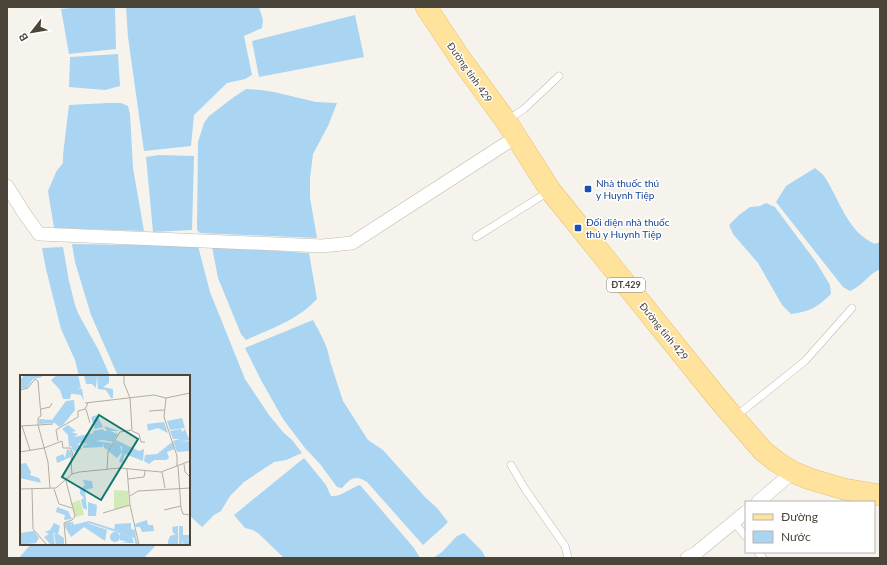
<svg xmlns="http://www.w3.org/2000/svg" width="887" height="565" viewBox="0 0 887 565" font-family="Lato,sans-serif">
<style>
.water{fill:#a9d4f2}
.lines{fill:none;stroke-linecap:round;stroke-linejoin:round}
.lane-casing{stroke:#c2bbae;stroke-width:8}
.street-casing{stroke:#c2bbae;stroke-width:14}
.primary-casing{stroke:#e6c16a;stroke-width:22}
.lane{stroke:#fff;stroke-width:7}
.street{stroke:#fff;stroke-width:13}
.primary{stroke:#ffe39c;stroke-width:21}
.transit-dot{fill:#1a4fb4;stroke:#fff;stroke-width:1.5}
.labels{text-anchor:middle;stroke-width:3;stroke-linejoin:round;paint-order:stroke}
.shield{fill:#fff;stroke:#817c74;stroke-width:1}
.shield-label{font-size:9px;font-weight:bold;fill:#4b4439}
.street-label{font-size:10px;fill:#4b4439;stroke:#fff}
.transit-label{font-size:10px;fill:#164399;stroke:#fff;text-anchor:start}
.inset-river{fill:none;stroke:#a9d4f2;stroke-width:2}
.inset-road{fill:none;stroke:#b2ada4;stroke-width:1}
.view{fill:#0f766e;fill-opacity:0.15;stroke:#0f766e;stroke-width:2}
.inset-edge{fill:none;stroke:#4b4439;stroke-width:2}
</style>
<rect width="100%" height="100%" fill="#f6f3ec"/>
<path class="water" d="M81 7H115L116 49 69 54 61 9Z
M126 7H259L263 20 262 28 244 36 252 75 245 79 227 83 194 115 191 146 144 151 128 37Z
M355 15 364 57 259 77 252 41Z
M118 54 120 86 105 90 69 87 70 57Z
M246 89 261 90 274 92 316 102 337 103 328 126 313 154 310 178V198L317 238 200 233 197 230 198 142 204 123 209 116 234 97Z
M108 103H121L128 106 130 114 133 168 144 231 54 228 48 191 56 172 63 163V155L69 105Z
M159 155 194 156 192 230 153 232 146 157Z
M815 168C818 171 822 173 824 176 840 200 847 232 875 244L880 242V269C869 274 862 286 850 291L843 287 776 202 786 186Z
M766 203 775 207 816 262 830 285 831 294C818 307 809 312 791 314L782 305 758 263 733 234 729 225 739 215 750 207 760 206Z
M72 244 198 246 210 292 245 379 269 415 283 432 293 441 302 453 286 460 274 462 244 482 230 496 221 511 214 515 202 527 189 515V376H118L91 315 75 262Z
M63 247 69 281 75 305 78 313 99 351 110 376H79L75 360 61 329 46 269 42 248Z
M212 247 309 253 317 299C298 320 270 329 246 340L241 334 218 278Z
M313 320C320 333 328 346 330 361L343 401 368 440 383 450 425 497 437 508 448 522 443 527 423 545 367 482C355 474 350 479 342 488L337 487 320 464 305 448 283 419 261 380 245 348Z
M304 458 326 485 331 496C342 497 350 488 360 485L414 548 420 558H284L259 534 253 530 245 528 234 515Z
M464 533 481 550 486 558H433L442 552 457 536Z
M31 544H157L144 558H19Z"/>
<g class="lines">
<defs>
<path id="lane" d="M507 120 524 109 559 76
M476 237 548 192
M735 417 805 361 852 308
M511 465 525 489 565 546 568 558
M734 522 746 537
M758 552 763 558"/>
<path id="street" d="M7 186 24 213 39 234 322 246 352 243 516 137
M758 502 793 472
M687 558 696 553 746 512"/>
<path id="primary" d="M426 7 460 58 506 121 550 190 719 400 763 451 777 462 793 472 810 479 844 489 880 495"/>
</defs>
<use href="#lane" class="lane-casing"/>
<use href="#street" class="street-casing"/>
<use href="#primary" class="primary-casing"/>
<use href="#lane" class="lane"/>
<use href="#street" class="street"/>
<use href="#primary" class="primary"/>
</g>
<g class="transit-dot">
<rect x="584" y="185" width="8" height="8" rx="2"/>
<rect x="574" y="224" width="8" height="8" rx="2"/>
</g>
<g class="labels">
<rect class="shield" x="607" y="278" width="38" height="14" rx="3"/>
<g class="shield-label">
<text x="626" y="288">ĐT.429</text>
</g>
<g class="street-label">
<text transform="translate(470 72) rotate(55)" y="4">Đường tỉnh 429</text>
<text transform="translate(664 331) rotate(51)" y="4">Đường tỉnh 429</text>
</g>
<g class="transit-label">
<text x="596" y="187">Nhà thuốc thú<tspan x="596" dy="12">y Huynh Tiệp</tspan></text>
<text x="586" y="226">Đối diện nhà thuốc<tspan x="586" dy="12">thú y Huynh Tiệp</tspan></text>
</g>
</g>
<g transform="translate(20 375)">
<rect width="170" height="170" fill="#f6f3ec"/>
<path d="M94 115 108 116 109 130 94 135ZM60 125 64 140 55 142 51 128Z" fill="#d2eab5"/>
<path d="M4 0H22V2L13 4 7 13 0 14V6ZM37 0H58L61 13 57 14H62L64 26 61 20 54 19H51L50 24H43L40 15 31 5ZM64 0H77L76 13 72 9H66ZM89 0V8L83 12 93 14V23H91L86 15 78 14 77 1ZM54 25 55 35 43 50 39 52 35 48 19 49V44L32 45 46 26ZM77 40 83 52 75 54 71 42ZM162 43 165 53 150 55 147 46ZM144 47 148 58 138 53 128 56 127 49ZM48 50 56 56 51 57 58 59 54 62 73 58 74 65 73 56 83 54 84 56H87L84 51 99 56H90L98 59 93 67 82 65 76 66 92 68 88 75 84 73V68L83 72 63 73V70L69 69 58 68 62 74 54 77 51 73 52 71 49 72 48 60 42 54ZM161 54 162 57 165 54 168 62 164 63 170 62V65L160 67 170 66V76L157 77 153 66 160 64H153L150 56ZM96 65 119 76 124 74 123 86 105 79 102 88 99 87 102 78V72L100 71 102 77 97 83 88 76ZM152 67 155 74 147 77 149 83 146 85H134L129 89 124 86 125 80 137 79ZM47 74 53 77 51 82 37 88 36 82 43 79 45 83ZM6 88 11 97 9 103 10 100 19 103 21 108 0 103V89ZM63 105 72 106 73 113 65 115 67 135 63 133 61 125 64 123 60 119V115L65 110ZM68 127 77 130 76 141H68ZM37 132 48 136 52 144 44 145 45 140 36 137ZM127 145 128 150H133L134 156 122 157 120 152H116L115 149ZM51 147 52 152 67 148 87 155 85 166 64 152 51 162 45 152V148ZM34 148 40 151 38 159 44 163V170H36L34 159 37 158H33L35 170H31L24 162 29 159 25 157 30 155ZM111 148V154L115 155 116 162 94 154 95 149ZM158 151V169H148V166H152H148L150 161 156 159 153 158 152 152ZM159 151H163V160H170V164H166L170 165V170L163 169V164L162 169H159ZM14 156 19 163 16 168 0 170V158ZM90 162a5 5 0 1 1 10 0a5 5 0 1 1-10 0ZM100 158 112 162 114 168H100L108 167 100 165Z" fill="#a9d4f2"/>
<path class="inset-river" d="M52 147 53 151 69 147 115 162 117 170"/>
<path class="inset-road" d="M0 15 8 13 15 4 18 6 21 41 18 43V50L0 51M146 23 144 42 157 81V91M65 28 134 20 146 23 170 18M21 34 30 32 32 28M66 34 70 48M129 36 144 35M2 51 10 75M112 56 119 59 121 67H125M38 66 36 55 58 42V36L65 34 68 28M24 73 42 66 43 73H50L53 78 51 85 52 99M0 77 24 73M164 89 165 97 170 102M158 91 161 133 163 139 170 140M87 94 88 76 100 57 112 55 110 23 104 8V0M107 94 110 130 119 170M142 97 145 113M108 104 124 102 125 96M46 106 55 141 52 145 44 148 46 170M30 113 28 87 18 50 33 49M0 114 36 113 52 99 59 97 100 93 141 97 170 86M12 114 13 154 27 170M34 114 39 129 52 133M110 121 118 116 170 113M144 135 161 131M83 138 110 130"/>
<path class="view" d="M79 40 118 64 81 125 42 102Z"/>
<rect width="170" height="170" class="inset-edge"/>
</g>
<rect width="887" height="565" fill="none" stroke="#4b4439" stroke-width="16"/>
<rect x="745" y="501" width="130" height="52" fill="#ffffff" stroke="#b7b4b0"/>
<rect x="753" y="514" width="20" height="6" fill="#ffe39c" stroke="#b7b4b0"/>
<text x="781" y="521" font-size="12" fill="#4b4439">Đường</text>
<rect x="753" y="531" width="20" height="12" fill="#a9d4f2" stroke="#b7b4b0"/>
<text x="781" y="541" font-size="12" fill="#4b4439">Nước</text>
<g transform="translate(32 32) rotate(239)" stroke="#ffffff" stroke-width="3" paint-order="stroke">
<path d="M0-3L7 15L0 10L-7 15Z" fill="#4b4439"/>
<text y="-6" font-size="11" font-weight="bold" text-anchor="middle" fill="#4b4439">B</text>
</g>
</svg>
